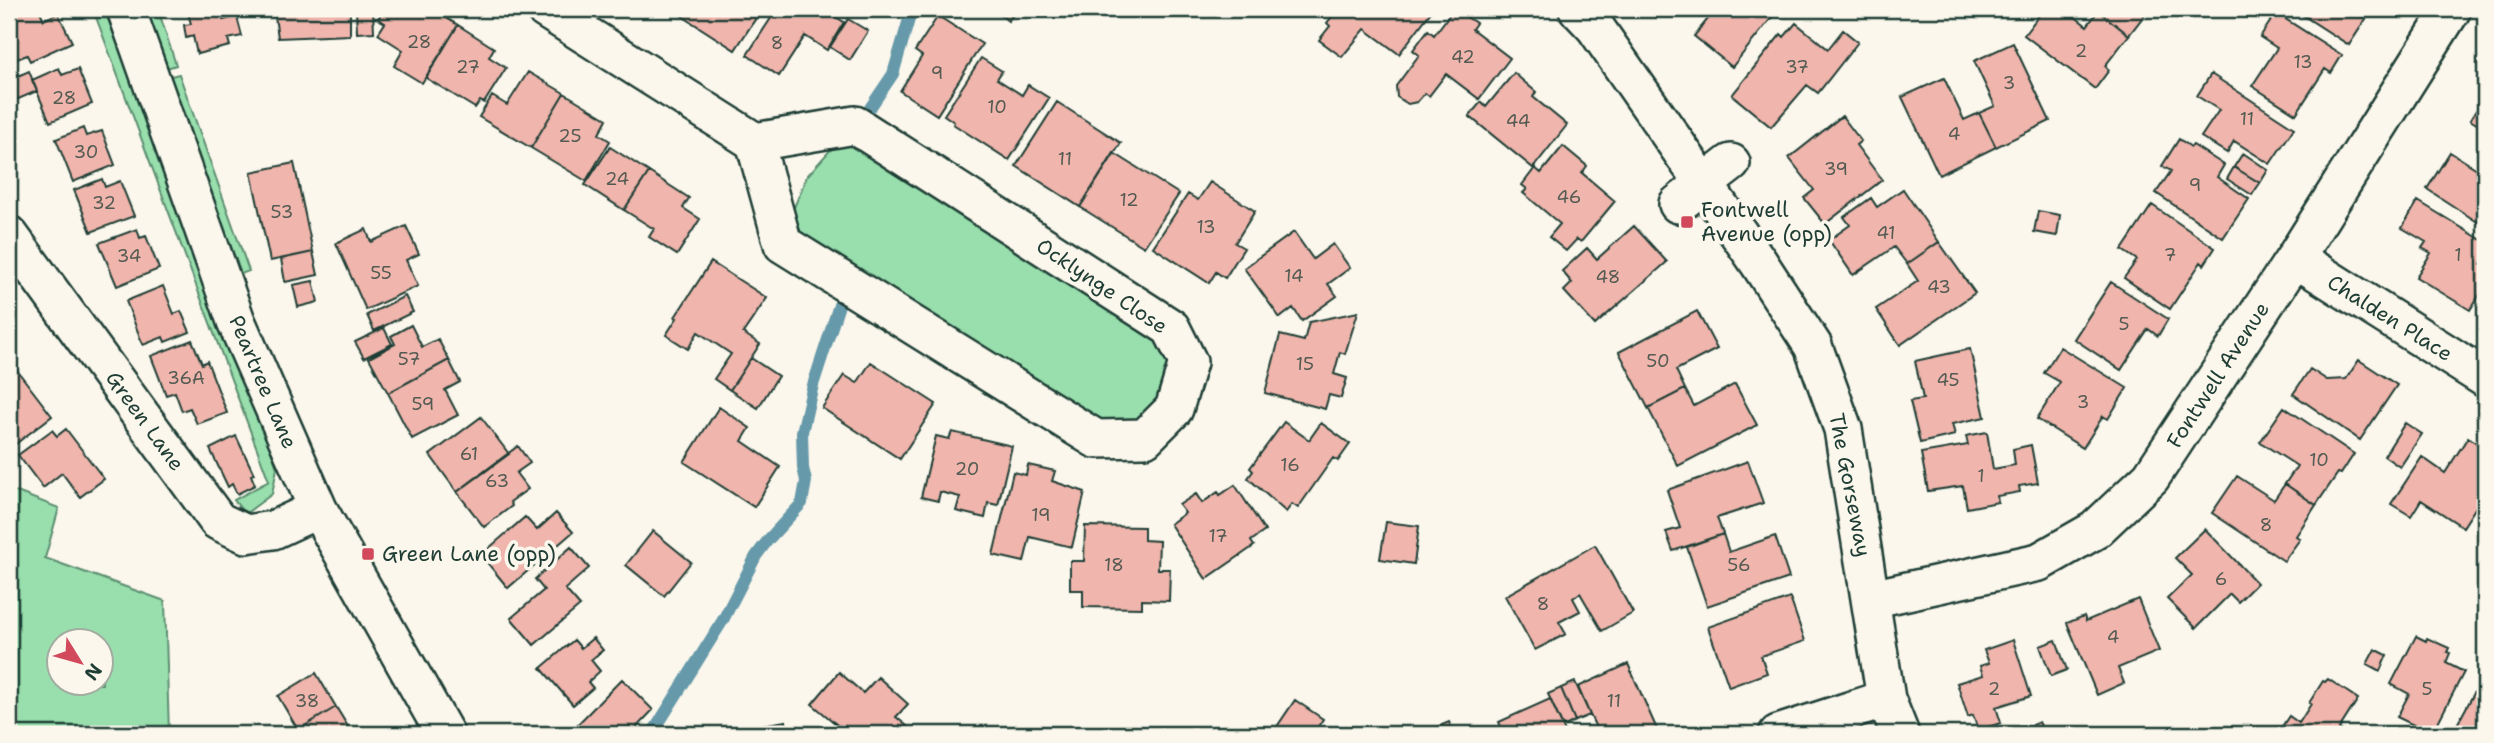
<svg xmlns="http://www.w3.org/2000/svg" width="2494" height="743" viewBox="0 0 2494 743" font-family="'Shantell Sans',sans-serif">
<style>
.green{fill:#98dfad;stroke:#5c8e70;stroke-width:2;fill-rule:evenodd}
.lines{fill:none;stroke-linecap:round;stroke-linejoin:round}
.stream{stroke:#6699a9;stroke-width:12}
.building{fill:#f0b5ac;stroke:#1f3d34;stroke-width:2}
.minor-casing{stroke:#1f3d34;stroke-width:42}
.minor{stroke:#fbf7ec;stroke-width:37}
.poi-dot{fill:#d1495b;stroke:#fbf7ec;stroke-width:2.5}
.labels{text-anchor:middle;stroke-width:7;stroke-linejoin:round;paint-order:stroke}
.number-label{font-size:18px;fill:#535b52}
.poi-label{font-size:21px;fill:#1f3d34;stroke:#fbf7ec;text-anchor:start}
.street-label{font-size:21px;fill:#1f3d34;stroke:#fbf7ec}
</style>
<rect width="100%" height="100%" fill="#fbf7ec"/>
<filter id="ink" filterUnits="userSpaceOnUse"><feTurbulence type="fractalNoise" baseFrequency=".0143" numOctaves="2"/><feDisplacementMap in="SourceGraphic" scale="14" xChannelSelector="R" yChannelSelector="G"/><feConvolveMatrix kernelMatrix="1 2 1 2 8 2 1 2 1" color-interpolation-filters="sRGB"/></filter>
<g filter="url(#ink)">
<path class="green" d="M93 9H104L224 321 277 468 272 494 245 514 234 500 269 481Z
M146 9H158L176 65 164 69Z
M179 74 249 271 241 274 167 77Z
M852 141 1162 339 1176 366 1163 402 1141 425 1103 427 794 235 790 217 807 176 833 147Z
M9 489 59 508 45 558 165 601 169 734H9ZM60 642H102V684H60Z"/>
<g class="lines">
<path class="stream" d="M870 108 893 74 912 9
M652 734 723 620 756 556 768 540 802 503 806 481 803 468 802 432 813 385 840 302"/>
</g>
<path class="building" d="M9 9H39L44 20 58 13 72 42 30 61 27 55 10 62Z
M187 9H221L223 20 237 17 242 36 228 39 230 46 197 54 193 36 186 38 184 25 191 24Z
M226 9H268L227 15Z
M274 9H350V35L278 38Z
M356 9H373L374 32 357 33Z
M384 9H431L458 25 422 83 394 66 403 50 378 34 385 23 378 19Z
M681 9H762L735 50 682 16 685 11Z
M777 9H823L844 22 827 50 805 36 779 76 747 55Z
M994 9H1018L1008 21Z
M1338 9H1433L1399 54 1365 29 1342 57 1319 40 1330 26 1327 23Z
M1454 9 1476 23 1472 29 1510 58 1479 99 1446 74 1429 96 1425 93 1417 102 1408 104 1397 97 1396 86 1419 55 1413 50 1428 30 1434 35Z
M1716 9H1771L1776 12 1732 67 1694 36Z
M2044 9H2065L2087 26 2098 11 2129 35 2105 66 2109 70 2095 89 2024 35Z
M2100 9H2149L2129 35 2098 11Z
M2293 9H2349L2366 19 2349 45Z
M2276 13 2342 55 2331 73 2325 69 2296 114 2252 86 2277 48 2260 37Z
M938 16 982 44 937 115 900 91 922 56 915 51Z
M848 19 868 31 850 60 830 47Z
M1796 23 1828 49 1843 30 1858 42 1818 93 1807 85 1771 127 1732 95 1781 34 1784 37Z
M458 25 494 48 489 57 506 68 484 103 480 101 475 108 426 78Z
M2013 43 2050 121 1996 147 1979 113 1995 106 1974 61Z
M981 58 1002 71 997 79 1022 95 1028 85 1049 98 1009 160 953 124 954 122 944 115Z
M59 68 62 75 78 69 92 104 50 122 32 80Z
M29 71 37 91 9 103V80Z
M528 72 564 93 531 148 479 117 492 96 507 105Z
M1514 73 1536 92 1533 97 1567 125 1533 168 1469 116 1481 102 1486 107Z
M2211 74 2294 128 2270 164 2234 141 2227 153 2201 137 2219 110 2197 96Z
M1944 78 1964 120 1979 113 1996 147 1939 175 1902 97Z
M564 93 607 119 599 134 610 141 586 181 531 148Z
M2485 96V129L2470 120Z
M1057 102 1121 143 1080 207 1016 166Z
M1842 116 1861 141 1856 145 1882 180 1825 224 1804 198 1814 190 1789 158Z
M83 128 86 136 102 131 115 165 73 182 56 139Z
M2179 139 2191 147 2193 145 2224 165 2217 177 2249 199 2223 238 2156 193 2171 171 2162 166Z
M1563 146 1587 166 1582 173 1615 201 1581 242 1577 239 1566 251 1549 237 1560 224 1523 193 1527 189 1522 185 1535 168 1541 173Z
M610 147 649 172 624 210 585 185Z
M2450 152 2485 174V227L2427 189Z
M1114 153 1179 194 1144 247 1080 207Z
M2243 153 2268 170 2260 183 2234 167Z
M294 163 313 252 270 261 251 172Z
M2234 167 2260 183 2252 195 2227 179Z
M649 172 689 198 683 208 700 219 677 255 649 237 654 229 624 210Z
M102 179 105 187 120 181 134 216 91 232 74 190Z
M1210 182 1255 211 1235 243 1244 248 1225 278 1216 272 1209 283 1153 247 1188 194 1198 200Z
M1903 189 1939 242 1907 264 1894 247 1853 275 1829 240 1850 225 1844 217 1871 198 1877 207Z
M2418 201 2485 242V256L2481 264 2485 267V286L2470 310 2416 277 2431 253 2422 248 2426 242 2402 228Z
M2152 205 2215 248 2204 265 2201 262 2170 309 2124 278 2137 260 2122 250Z
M2038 211 2060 215 2057 236 2034 232Z
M406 226 419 254 406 260 418 286 366 310 336 243 366 229 371 242Z
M1634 226 1667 262 1595 325 1564 291 1572 283 1562 271 1587 248 1597 259Z
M137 229 140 238 146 236 159 269 117 286 99 243Z
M1294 232 1313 259 1333 244 1350 268 1328 284 1337 296 1302 321 1293 308 1280 318 1244 268Z
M1939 242 1975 293 1900 345 1876 309 1918 281 1907 264Z
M313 252 318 275 285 282 281 259Z
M711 262 767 298 743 333 760 344 730 390 714 379 731 354 698 332 688 349 666 335 677 318 675 317Z
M313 281 318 302 298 307 293 285Z
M2111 282 2168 319 2158 336 2148 329 2121 370 2074 339Z
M163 286 174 314 181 311 190 332 165 342 163 337 143 345 126 301Z
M405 296 413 312 374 331 367 315Z
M1697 311 1717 349 1676 370 1685 389 1648 408 1619 352Z
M1358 312 1345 354 1340 352 1334 374 1347 378 1341 398 1329 395 1325 409 1265 393 1280 335 1304 341 1309 322Z
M411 325 422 347 438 339 449 360 388 393 369 358 395 344 391 336Z
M384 328 392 344 364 358 355 342Z
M192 340 202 364 207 361 227 413 197 424 190 408 182 411 175 392 166 395 151 356Z
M2060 347 2127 388 2108 419 2103 416 2083 448 2037 419 2060 382 2044 373Z
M1970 349 1985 417 1952 424 1955 435 1920 443 1910 401 1923 399 1915 361Z
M751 358 778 376 758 408 730 390Z
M449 360 460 382 445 390 458 415 412 439 388 393Z
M2359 360 2397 385 2360 440 2293 394 2310 369 2327 380 2346 379Z
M871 362 936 404 900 459 822 408 844 375 857 383Z
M13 365 52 416 9 449V369Z
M1735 384 1757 425 1678 466 1648 408 1685 389 1694 406Z
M719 407 750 428 742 441 780 467 754 507 684 462Z
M2284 407 2354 454 2341 474 2338 473 2316 505 2285 484 2297 466 2260 442Z
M481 417 509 454 457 492 430 455Z
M1284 422 1309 440 1321 423 1350 444 1338 461 1333 458 1298 508 1292 504 1286 512 1248 478 1253 471 1250 468Z
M2405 423 2422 434 2400 467 2384 456Z
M66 429 104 479 80 497 62 473 43 488 18 455 52 430 57 436Z
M952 432 1012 446 998 505 988 503 985 518 956 511 960 497 940 492 938 501 921 497 936 436 949 439Z
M1987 432 1993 469 2015 465 2013 449 2031 445 2038 483 2019 486 2020 492 1997 496 1998 502 1967 508 1963 486 1928 491 1921 453 1968 445 1966 436Z
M236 436 254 474 251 475 255 485 237 494 232 484 228 487 210 449Z
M2468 437 2485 449V493L2463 527 2421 500 2411 516 2391 504 2422 457 2445 473Z
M518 446 530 463 516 473 528 489 510 502 512 506 484 527 457 492Z
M1748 461 1763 503 1717 518 1723 534 1673 551 1666 532 1680 528 1667 490Z
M1028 465 1055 471 1052 481 1085 492 1072 547 1030 537 1024 562 993 555 1013 472 1026 475Z
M2237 476 2274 500 2285 484 2316 505 2296 536 2300 539 2284 561 2212 513Z
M1235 485 1265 531 1251 541 1254 546 1206 579 1170 524 1185 513 1179 505 1196 494 1202 503 1218 492 1220 495Z
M556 513 573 532 508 588 481 555 525 517 537 530Z
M1386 522 1419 526 1414 564 1380 559Z
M1085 526 1144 527V540L1159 541 1158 569H1170L1169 601 1142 600V608L1083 607V590H1070V561H1084Z
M2205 529 2257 583 2238 602 2230 594 2196 628 2167 599 2192 575 2175 558Z
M653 531 691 562 664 596 626 565Z
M1723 534 1729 552 1775 536 1789 578 1707 606 1687 547Z
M1595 545 1633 613 1602 631 1580 593 1573 598 1580 611 1559 622 1566 634 1535 650 1505 596Z
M571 547 589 568 565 589 580 606 534 645 511 618 544 590 535 579Z
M1790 598 1805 641 1761 656 1767 673 1729 687 1708 627Z
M2138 599 2159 651 2118 668 2124 683 2097 695 2067 623 2084 616 2086 621Z
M2416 636 2426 641 2427 638 2449 648 2447 652 2450 653 2446 663 2464 672 2432 734 2397 717 2409 694 2391 684Z
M593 638 603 650 591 660 600 671 588 682 593 688 573 705 541 668 574 640 581 648Z
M2013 640 2031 696 1996 707 2001 723 1978 730 1973 715 1968 717 1957 683 1983 675 1980 666 1989 663 1984 650Z
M2056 640 2067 670 2051 676 2040 646Z
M2375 649 2387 655 2380 671 2367 664Z
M1628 664 1659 734H1599L1590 715 1578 687Z
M839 672 863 693 878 677 908 704 896 717 907 726 900 734H848L812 704Z
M316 673 336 707 298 730 278 696Z
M622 679 653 710 630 734H572L570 732Z
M2328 679 2358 699 2339 729 2348 734H2277L2289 716 2299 723 2311 704 2309 703 2323 681 2325 682Z
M1575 682 1590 715 1575 721 1561 688Z
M2480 682 2485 684V734H2452Z
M1561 688 1575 721 1563 727 1548 694Z
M1550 699 1566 734H1504L1499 722Z
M1295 700 1323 719 1313 734H1272Z
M336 707 350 730 343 734H301L298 730Z
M786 721 788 734H708Z
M1449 722 1454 734H1421Z
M2039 722 2045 734H2011Z"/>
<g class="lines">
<defs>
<path id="minor" d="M126 9 236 321 318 509 445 734
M545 9 755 142 783 244 1096 439 1145 438 1174 409 1188 362 1171 328 855 125 755 142
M1578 9 1595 27 1759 263 1813 346 1843 429 1886 699 1900 734
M1678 204 1731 163
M9 235 218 521 246 534 273 530 318 509
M2295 258 2485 378
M1871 599 2039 562 2095 530 2151 477 2295 258 2452 9
M1778 734 1886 699"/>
</defs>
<use href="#minor" class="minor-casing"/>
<use href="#minor" class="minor"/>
</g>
</g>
<g class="poi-dot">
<rect x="1680" y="215" width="14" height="14" rx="3.5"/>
<rect x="361" y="547" width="14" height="14" rx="3.5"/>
</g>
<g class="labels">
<g class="number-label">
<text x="419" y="48">28</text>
<text x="777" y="49">8</text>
<text x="2081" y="57">2</text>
<text x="1463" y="63">42</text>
<text x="2303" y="68">13</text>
<text x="468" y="73">27</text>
<text x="1797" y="73">37</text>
<text x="937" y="79">9</text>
<text x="2009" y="89">3</text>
<text x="64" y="104">28</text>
<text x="997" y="113">10</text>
<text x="2247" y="125">11</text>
<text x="1518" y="127">44</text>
<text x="1954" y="140">4</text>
<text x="570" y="142">25</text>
<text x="86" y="158">30</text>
<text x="1065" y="165">11</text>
<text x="1836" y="175">39</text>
<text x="617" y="185">24</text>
<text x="2195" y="191">9</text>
<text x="1569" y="203">46</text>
<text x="1129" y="206">12</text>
<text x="104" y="209">32</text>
<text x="282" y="218">53</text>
<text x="1206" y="233">13</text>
<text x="1886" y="239">41</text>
<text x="2170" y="261">7</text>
<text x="2458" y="261">1</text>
<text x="129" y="262">34</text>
<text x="381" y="279">55</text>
<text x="1294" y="282">14</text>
<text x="1608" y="283">48</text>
<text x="1939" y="293">43</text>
<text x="2124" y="330">5</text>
<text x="409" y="365">57</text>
<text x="1658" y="367">50</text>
<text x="1305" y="370">15</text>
<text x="186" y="384">36A</text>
<text x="1948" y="386">45</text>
<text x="2083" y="408">3</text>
<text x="423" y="410">59</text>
<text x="469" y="460">61</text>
<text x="2319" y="466">10</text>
<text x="1290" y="471">16</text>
<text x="967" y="475">20</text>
<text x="1981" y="482">1</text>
<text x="497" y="487">63</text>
<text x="1041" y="521">19</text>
<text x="2266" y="531">8</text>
<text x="1218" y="542">17</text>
<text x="1114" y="571">18</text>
<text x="1739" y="571">56</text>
<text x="2221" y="585">6</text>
<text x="1543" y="610">8</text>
<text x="2113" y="643">4</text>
<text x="1994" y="695">2</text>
<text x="2427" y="695">5</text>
<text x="307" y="707">38</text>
<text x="1614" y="707">11</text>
</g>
<g class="poi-label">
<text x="1701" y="217">Fontwell<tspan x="1701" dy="24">Avenue (opp)</tspan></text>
<text x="382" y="561">Green Lane (opp)</text>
</g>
<g class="street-label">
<text transform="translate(1102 286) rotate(34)" y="7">Ocklynge Close</text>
<text transform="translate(2390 318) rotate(32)" y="7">Chalden Place</text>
<text transform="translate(2218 375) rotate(-57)" y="7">Fontwell Avenue</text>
<text transform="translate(263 382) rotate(67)" y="7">Peartree Lane</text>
<text transform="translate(145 421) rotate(54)" y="7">Green Lane</text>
<text transform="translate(1850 485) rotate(79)" y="7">The Gorseway</text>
</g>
</g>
<rect width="2494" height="743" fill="none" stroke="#fbf7ec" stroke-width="35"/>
<rect x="18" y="18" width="2459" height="708" fill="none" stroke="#1f3d34" stroke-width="2.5" filter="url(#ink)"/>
<g transform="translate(80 662) rotate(127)"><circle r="33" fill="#fbf7ec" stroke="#a3ada2" stroke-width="2"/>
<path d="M0-5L12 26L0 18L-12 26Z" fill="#d1495b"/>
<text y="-10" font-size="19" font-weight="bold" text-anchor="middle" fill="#1f3d34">N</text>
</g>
</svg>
